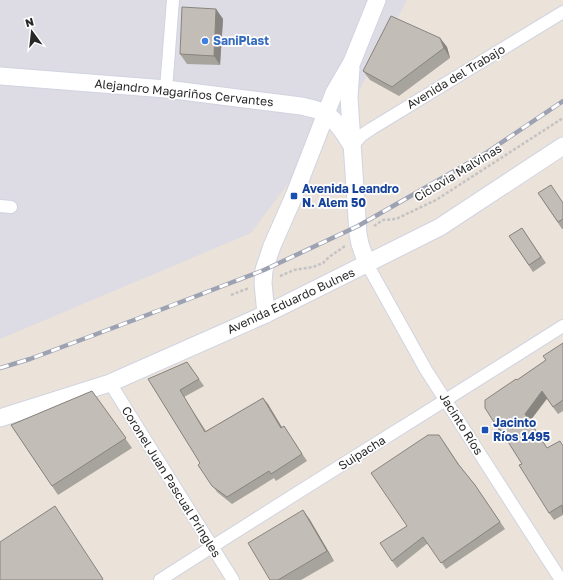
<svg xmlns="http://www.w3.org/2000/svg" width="563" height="580" viewBox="0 0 563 580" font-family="'Golos Text',sans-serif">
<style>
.industrial{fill:#dddbe3}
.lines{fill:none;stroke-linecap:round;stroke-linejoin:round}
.street-casing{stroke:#d0d4e1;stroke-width:14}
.secondary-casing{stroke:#d0d4e1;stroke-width:19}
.path{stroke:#c3c3c3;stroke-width:2.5;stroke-dasharray:3 2;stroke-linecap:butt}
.street{stroke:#fff;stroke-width:12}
.secondary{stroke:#fff;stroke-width:17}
.rail-casing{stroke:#9da2b3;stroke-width:4.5}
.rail{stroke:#fff;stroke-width:3;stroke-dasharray:9;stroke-linecap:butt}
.wall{fill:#a7a39d}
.shaded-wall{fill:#88847f}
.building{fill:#c2bdb6;stroke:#88847f}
.shop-dot{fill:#3f7fe0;stroke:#fff;stroke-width:1.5}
.transit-dot{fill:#1a4fb4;stroke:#fff;stroke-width:1.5}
.labels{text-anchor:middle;stroke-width:3.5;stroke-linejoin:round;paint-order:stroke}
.shop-label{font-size:12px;font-weight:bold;fill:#366cbe;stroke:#fff;text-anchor:start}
.street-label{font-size:12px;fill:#282828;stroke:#fff}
.transit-label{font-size:12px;font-weight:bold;fill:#164399;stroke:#fff;text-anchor:start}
</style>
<rect width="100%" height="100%" fill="#ebe2da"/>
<path class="industrial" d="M0 0H407L361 87 251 233 0 339Z"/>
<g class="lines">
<defs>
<path id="street" d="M166 89 173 0
M352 146 362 135 371 129 563 12
M0 206 11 207
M367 264 426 370 561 580
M110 383 233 580
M160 580C294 494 429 411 563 326"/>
<path id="secondary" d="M351 68 349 97 358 234 360 244 367 264
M0 76 166 89 301 106C309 108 319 109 326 114 337 121 345 134 352 146
M266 314 263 283 264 270 272 246 294 196 334 93 352 62 377 0
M0 418 110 383 266 314 440 227 563 146"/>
</defs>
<use href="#street" class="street-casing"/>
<use href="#secondary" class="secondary-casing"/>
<path class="path" d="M374 226 383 220 396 219 436 200 563 118
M280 276 294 270 313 267 323 263 329 257 345 246
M231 295 249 288"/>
<use href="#street" class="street"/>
<use href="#secondary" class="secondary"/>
<defs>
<path id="rail" d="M0 368 30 359 134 320 264 270 358 226 486 153 563 101"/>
</defs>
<use href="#rail" class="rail-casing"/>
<use href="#rail" class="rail"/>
</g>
<path class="wall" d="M216 9 223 19 220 65 187 64 180 54Z
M440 38 447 47 450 58 399 96 370 80 363 71Z
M538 193 563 203V229H562Z
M522 228 546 263 533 272 509 236Z
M563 343V411L558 414 547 399 530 421 547 448 560 441 563 515 554 520 549 513 522 464 505 437 499 430 517 380 546 360Z
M187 362 204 386 184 397 206 431 263 398 282 428 284 426 307 461 276 481 274 478 232 504 217 492 198 465 200 463 148 379Z
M92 391 132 448 58 495 11 425Z
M444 442 460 466 475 485 505 529 446 569 428 543 397 568 392 561 407 526Z
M303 510 310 520 334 561 301 580H270Z"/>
<path class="shaded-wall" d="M216 9 223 19 220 65 214 56Z
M440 38 447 47 450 58 444 48Z
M542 391 547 398 530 421 552 456 525 414Z
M263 398 268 404 286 434 281 428Z
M303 510 310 520 334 561 327 551Z"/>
<path class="building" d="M182 7 216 9 214 56 180 54Z
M391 16 440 38 444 48 392 87 363 71Z
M551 185 563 203V219L558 222 538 193Z
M522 228 541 257 529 265 509 236Z
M563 343V400L553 407 542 391 525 414 547 448 560 441 563 446V514L562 505 549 513 519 465 522 464 500 429 499 430 485 408V400L516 379 517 380 546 360 543 356Z
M187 362 199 379 180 390 205 432 263 398 281 428 284 426 302 454 271 474 269 471 227 497 212 486 198 465 200 463 148 379Z
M92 391 126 438 52 486 11 425Z
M428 435H439L458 464 475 485 500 522 441 563 423 537 392 561 380 543 407 526 371 473Z
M55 506 103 579 102 580H0V542Z
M303 510 327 551 278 580H270L248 543Z"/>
<circle class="shop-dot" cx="205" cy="41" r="4"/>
<g class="transit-dot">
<rect x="290" y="192" width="8" height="8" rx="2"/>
<rect x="481" y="426" width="8" height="8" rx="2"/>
</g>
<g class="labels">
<g class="shop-label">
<text x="213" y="45">SaniPlast</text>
</g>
<g class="street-label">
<text transform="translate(456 77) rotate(-31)" y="4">Avenida del Trabajo</text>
<text transform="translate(184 93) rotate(6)" y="4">Alejandro Magariños Cervantes</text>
<text transform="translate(458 173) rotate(-31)" y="4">Ciclovia Malvinas</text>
<text transform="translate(291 301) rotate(-25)" y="4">Avenida Eduardo Bulnes</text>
<text transform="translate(461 424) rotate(58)" y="4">Jacinto Ríos</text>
<text transform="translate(362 453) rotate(-32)" y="4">Suipacha</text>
<text transform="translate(171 482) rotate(58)" y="4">Coronel Juan Pascual Pringles</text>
</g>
<g class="transit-label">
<text x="302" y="193">Avenida Leandro<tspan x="302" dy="14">N. Alem 50</tspan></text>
<text x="493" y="427">Jacinto<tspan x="493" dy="14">Ríos 1495</tspan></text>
</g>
</g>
<g transform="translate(32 32) rotate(345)" stroke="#ffffff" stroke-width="3" paint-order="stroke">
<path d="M0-3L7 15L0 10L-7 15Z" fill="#282828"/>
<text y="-6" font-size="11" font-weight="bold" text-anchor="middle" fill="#282828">N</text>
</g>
</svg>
